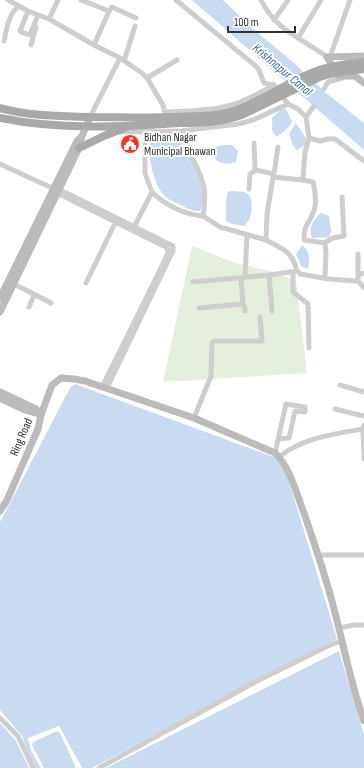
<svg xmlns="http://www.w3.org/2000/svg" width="364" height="768" viewBox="0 0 364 768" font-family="'Sofia Sans Condensed',sans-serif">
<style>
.green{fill:#e5efde}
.water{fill:#c9dbf0}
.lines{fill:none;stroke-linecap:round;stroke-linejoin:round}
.canal{stroke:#c9dbf0;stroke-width:4.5}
.street{stroke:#cecece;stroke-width:5}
.secondary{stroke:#bbb;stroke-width:7}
.primary{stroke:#a9a9a9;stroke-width:8}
.primary-bridge{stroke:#a9a9a9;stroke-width:8}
.labels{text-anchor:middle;stroke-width:4;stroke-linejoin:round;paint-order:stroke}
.poi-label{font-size:12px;fill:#313131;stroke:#fff;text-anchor:start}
.street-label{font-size:12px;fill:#313131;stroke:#fff}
.water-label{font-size:13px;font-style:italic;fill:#36669b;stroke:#fff}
</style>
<rect width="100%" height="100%" fill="#fff"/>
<path class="green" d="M192 246 235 263 274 272 296 281 307 373 163 382Z"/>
<path class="water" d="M192 0H223L252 28 294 63 326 93 364 123V150Z
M282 108 286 109 292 121 289 127 277 137C268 128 274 127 272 118Z
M296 123 306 138 305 145 297 150 293 146 289 134Z
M163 134H176L178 136C188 158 212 185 200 211 194 212 188 209 183 206 174 202 165 199 160 190 154 180 145 150 152 139 154 136 159 135 163 134Z
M224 145H232L238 151 236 162C223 167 209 161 215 147Z
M232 191 245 192 251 197C252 208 253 218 244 226L232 224 226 221V199L228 192Z
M321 213 329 216 331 231 329 237 312 238C308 229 313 220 321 213Z
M302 245C310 251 310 259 308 269L301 266 296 254Z
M75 384 274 457 287 475 337 639 278 669 92 768H82L59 726 28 738 23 737 0 710V522L70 388Z
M339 651 364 735V768H106Z
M0 723 16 741 29 768H0Z
M57 731 60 733 76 768H44L32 745 33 742Z"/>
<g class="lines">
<path class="canal" d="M25 737 29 751 38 768"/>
<path class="street" d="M8 0 28 11 49 19 94 45 120 58 142 73 147 78 163 105 166 117
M81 0 109 11
M176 0 258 68 264 83 274 85 288 104 298 109 306 117 309 138 305 152 303 178 302 180 273 177 267 214 266 240C283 249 292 251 297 271L300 274 329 279 356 281 359 282 364 288
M261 0C276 31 302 38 327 57
M28 11 20 31 21 32 30 35 38 15
M49 19 58 0
M274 20 288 0
M298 38 321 0
M4 41C7 29 8 14 19 6
M31 45 36 27
M94 45 109 11 112 7 136 18
M330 57 350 0
M124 61 135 26
M147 78 177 60
M324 89 328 82 342 78
M165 112C190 111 217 111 240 102 252 98 263 91 274 85
M90 117 120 58
M306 117 313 107
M181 131 238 124 253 120 288 104
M118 132 181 131C186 151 201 168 204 188 206 197 204 208 203 216L220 227 266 240
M145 132V173L152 192
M309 138 320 141 328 139H335L364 161
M254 143 255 169 256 170 274 174 273 177
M0 164 50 187H54L173 246V251L170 257 107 388
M274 174 278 147
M302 180 313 182C315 191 317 205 313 213 308 226 304 224 304 240L325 243 326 253 325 278
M249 189 250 174 256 170
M55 192 166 247 168 250 167 255 156 278 102 387
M133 229 152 192C165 205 185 215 203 216
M324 243 333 238 344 236 342 197
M293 272V292L308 304 309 348
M269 275 272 311
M358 275 364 273
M245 277 247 235
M241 278 243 304
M358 281V254
M193 282 269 275 297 271
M86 283 116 221
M14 284 51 303
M29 307 34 295
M199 308 242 304 244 305 245 311
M340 385 364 392
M335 409 364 416
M194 418 211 376 212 343 214 341H262L260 317
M363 429 364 459
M275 453 286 404 305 407V412L295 411 289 438 279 439
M279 457C303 438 333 434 363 429L364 425
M318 555H364
M339 628 354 625H364
M0 718 18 736 33 768
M99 768 257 681 328 646 341 641"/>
<path class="secondary" d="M327 57 338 76H355L364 83
M327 57 364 56
M0 298 77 141 82 136
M0 312 79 148 82 136 90 117
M0 392 36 409 41 415
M0 398 25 410 39 414
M0 511 7 500 38 429 41 415 52 385 61 378 74 379 85 381 194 418 275 453C291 469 296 493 304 513 315 545 326 577 334 609 344 646 351 685 364 721"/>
<path class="primary" d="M0 108C30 116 58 116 89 117 117 117 146 118 175 117
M0 118C58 130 121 127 180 123
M79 148 104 136 127 127"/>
<path class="primary-bridge" d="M175 117C196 116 219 117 239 109 266 99 291 80 319 70 333 65 349 64 364 62
M180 123C202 123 224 122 244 114L322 76 338 72 364 69"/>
</g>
<defs>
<symbol id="civic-disc" viewBox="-11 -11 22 22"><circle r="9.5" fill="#f53326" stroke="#fff"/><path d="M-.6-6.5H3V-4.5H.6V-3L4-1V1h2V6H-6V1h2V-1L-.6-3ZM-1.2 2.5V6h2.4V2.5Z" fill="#fff"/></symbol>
</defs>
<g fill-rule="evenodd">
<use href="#civic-disc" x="119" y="133" width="22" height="22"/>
</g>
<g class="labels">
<g class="poi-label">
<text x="144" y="141">Bidhan Nagar<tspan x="144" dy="14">Municipal Bhawan</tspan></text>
</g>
<g class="street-label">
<text transform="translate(21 437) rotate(-67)" y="4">Ring Road</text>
</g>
<g class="water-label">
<text transform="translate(283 69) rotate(40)" y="5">Krishnapur Canal</text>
</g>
</g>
<path d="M228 26v6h67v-6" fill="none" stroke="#313131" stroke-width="2"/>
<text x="234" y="26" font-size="12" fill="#313131" stroke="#ffffff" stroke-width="3" paint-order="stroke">100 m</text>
</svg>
